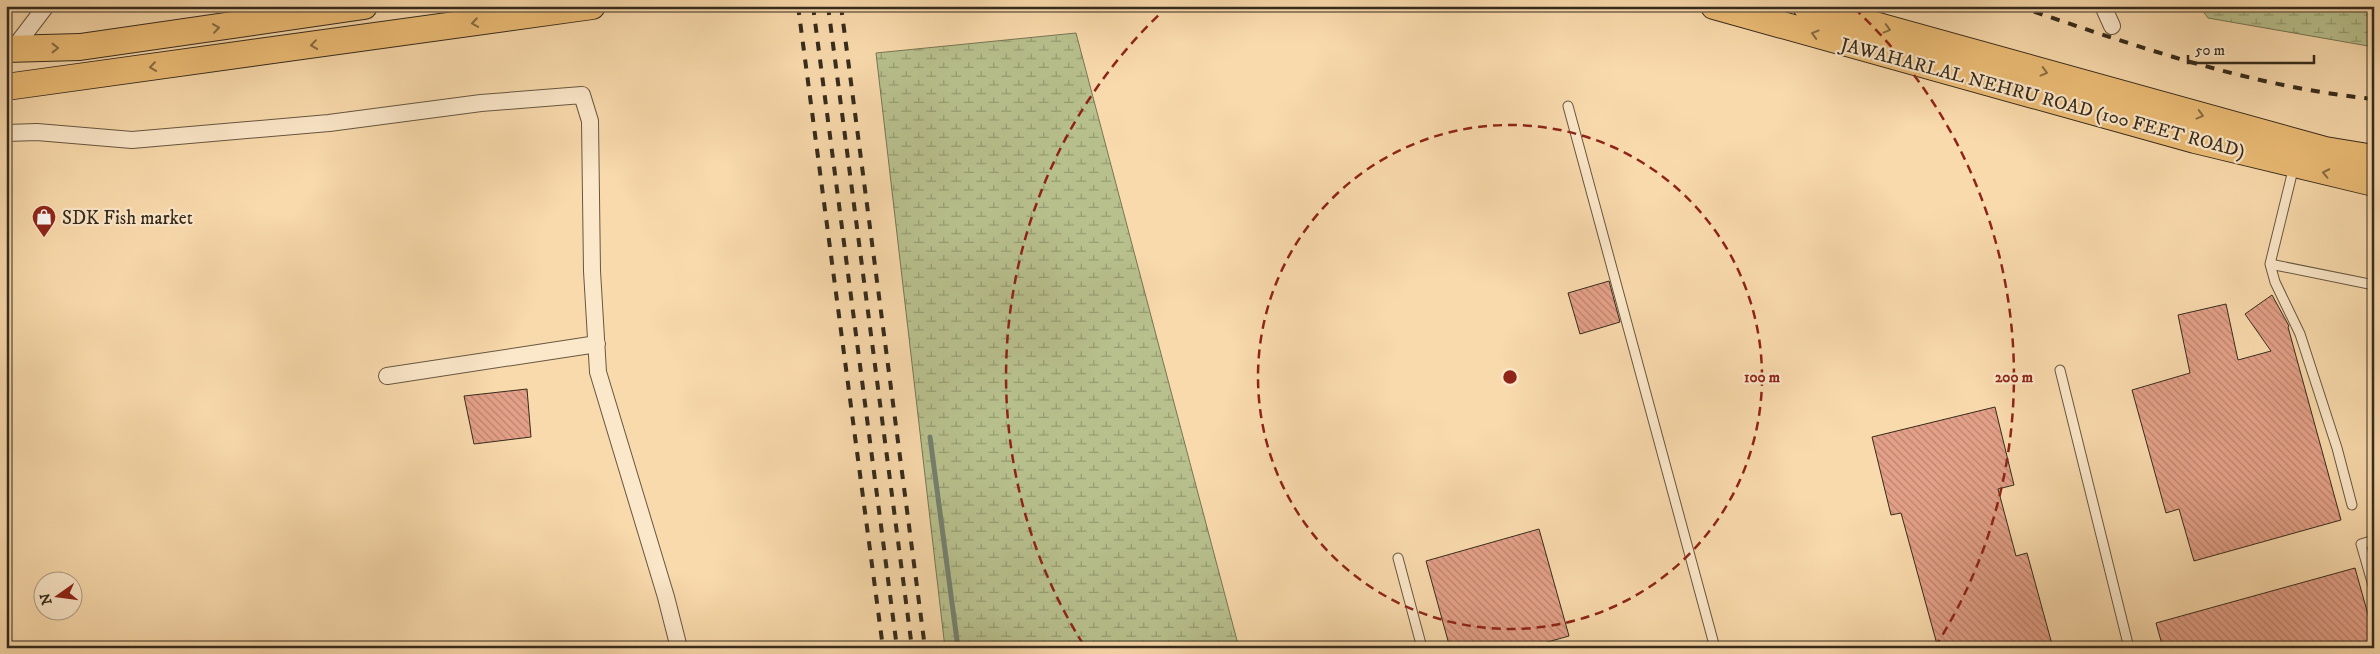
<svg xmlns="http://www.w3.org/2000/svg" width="2380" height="654" viewBox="0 0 2380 654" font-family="'IM FELL DW Pica',serif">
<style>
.wetland{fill:url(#wetland-marsh);stroke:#777655}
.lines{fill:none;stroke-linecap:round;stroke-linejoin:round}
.stream{stroke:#74816f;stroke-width:5}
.building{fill:url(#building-back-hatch);stroke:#362b1c}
.service-casing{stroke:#675740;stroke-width:11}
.minor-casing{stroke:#675740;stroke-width:18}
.primary-casing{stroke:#362b1c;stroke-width:28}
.service{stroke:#fbe7c9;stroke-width:9}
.minor{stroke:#fbe7c9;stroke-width:16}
.primary{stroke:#ecbd76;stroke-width:26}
.rail{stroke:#362b1c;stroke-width:4;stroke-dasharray:9 9;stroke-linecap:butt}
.oneway{stroke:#886d44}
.ring{fill:none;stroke:#8f2418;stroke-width:2.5;stroke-dasharray:9 6}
.labels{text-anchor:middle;stroke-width:4.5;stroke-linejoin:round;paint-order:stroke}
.street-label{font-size:19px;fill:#362b1c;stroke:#fbe7c9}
.poi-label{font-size:19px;fill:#362b1c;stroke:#fbe7c9;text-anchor:start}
.centre{fill:#8f2418;stroke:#fbe7c9;stroke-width:2.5}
.ring-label{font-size:15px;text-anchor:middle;font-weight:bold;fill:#8f2418;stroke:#fbe7c9;stroke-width:4.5;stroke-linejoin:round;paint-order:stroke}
</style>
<defs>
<pattern id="wetland-marsh" width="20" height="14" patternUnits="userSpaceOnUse" patternTransform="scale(1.25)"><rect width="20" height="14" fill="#b8c18e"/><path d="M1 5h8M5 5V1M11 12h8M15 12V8" fill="none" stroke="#969d73"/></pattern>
<pattern id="building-back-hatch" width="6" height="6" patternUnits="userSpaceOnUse" patternTransform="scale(1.25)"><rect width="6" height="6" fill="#e4a088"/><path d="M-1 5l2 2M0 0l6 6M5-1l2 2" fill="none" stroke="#ba836e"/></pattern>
</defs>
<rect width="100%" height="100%" fill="#f9daac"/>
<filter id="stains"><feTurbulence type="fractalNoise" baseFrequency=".004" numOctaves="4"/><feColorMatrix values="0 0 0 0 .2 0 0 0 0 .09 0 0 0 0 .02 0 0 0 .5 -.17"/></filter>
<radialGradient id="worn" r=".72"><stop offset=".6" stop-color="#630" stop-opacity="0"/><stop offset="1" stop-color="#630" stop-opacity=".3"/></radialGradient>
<path class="wetland" d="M2199 6H2374V47L2208 18Z
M1076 33 1239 648H945L876 53Z"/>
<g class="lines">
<path class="stream" d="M930 437 958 648"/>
</g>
<path class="building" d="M1609 281 1620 322 1580 334 1568 293Z
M2272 295 2289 326 2288 327 2341 520 2194 561 2179 509 2166 513 2132 390 2190 373 2178 315 2226 304 2238 360 2271 351 2245 314Z
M527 389 531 437 474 444 464 396Z
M1995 407 2014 485 1998 489 2016 556 2027 553 2053 648H1938L1901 513 1891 515 1872 437Z
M1539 529 1569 636 1526 648H1450L1426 561Z
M2355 568 2374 636V648H2163L2156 623Z"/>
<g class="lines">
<defs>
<path id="service" d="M1568 106 1715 648
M2294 166 2270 264 2275 282 2300 334 2337 448 2352 505
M2270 264 2374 285
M2060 370 2129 648
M2374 540 2361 544 2374 589
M1398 558 1422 648"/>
<path id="minor" d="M2103 6 2112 26
M14 48 46 6
M6 133 37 132 132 140 329 123 481 103 582 95 590 121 592 271 598 372 666 597 679 648
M387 376 597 344"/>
<path id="primary" d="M1714 6 2195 140 2374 183
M1806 6 2325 150 2374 158
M6 49 80 47 364 6
M6 87 592 6"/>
</defs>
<use href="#service" class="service-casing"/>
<use href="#minor" class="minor-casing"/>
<use href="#primary" class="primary-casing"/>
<use href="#service" class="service"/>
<use href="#minor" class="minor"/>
<use href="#primary" class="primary"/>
<path class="rail" d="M798 6 883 648
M813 6 897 648
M828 6 912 648
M841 6 925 648
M2017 6C2133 45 2251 87 2374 99"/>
</g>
<defs><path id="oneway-chevron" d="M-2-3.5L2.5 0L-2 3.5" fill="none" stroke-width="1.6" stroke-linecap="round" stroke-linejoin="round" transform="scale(1.25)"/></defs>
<g class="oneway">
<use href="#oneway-chevron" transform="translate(475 23) rotate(172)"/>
<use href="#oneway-chevron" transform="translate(216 28) rotate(-8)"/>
<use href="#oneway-chevron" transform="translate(1887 29) rotate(15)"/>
<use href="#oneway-chevron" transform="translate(1815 34) rotate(-164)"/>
<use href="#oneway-chevron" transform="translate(314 45) rotate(172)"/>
<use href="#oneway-chevron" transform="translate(55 48)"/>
<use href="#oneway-chevron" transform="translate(153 67) rotate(172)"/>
<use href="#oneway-chevron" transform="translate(2044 72) rotate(15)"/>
<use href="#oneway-chevron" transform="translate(2200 115) rotate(15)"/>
<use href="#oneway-chevron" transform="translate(2326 173) rotate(-168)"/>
</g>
<g class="ring">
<circle cx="1510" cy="377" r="252"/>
<path d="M1083 644A504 504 0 0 1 1166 8M1854 8A504 504 0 0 1 1937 644"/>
</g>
<defs>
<symbol id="shop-pin" viewBox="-11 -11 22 30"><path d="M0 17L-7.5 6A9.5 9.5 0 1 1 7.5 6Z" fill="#8f2418" stroke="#fbe7c9"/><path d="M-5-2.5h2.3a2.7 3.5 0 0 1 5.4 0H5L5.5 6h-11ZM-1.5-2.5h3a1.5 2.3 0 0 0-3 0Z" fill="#fff"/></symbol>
</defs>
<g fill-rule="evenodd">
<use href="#shop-pin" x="30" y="203" width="28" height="38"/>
</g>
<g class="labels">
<g class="street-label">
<text transform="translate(2043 97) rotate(15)" y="7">JAWAHARLAL NEHRU ROAD (100 FEET ROAD)</text>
</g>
<g class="poi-label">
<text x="62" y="224">SDK Fish market</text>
</g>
</g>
<circle cx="1510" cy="377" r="8" class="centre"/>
<g class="ring-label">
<text x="1762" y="382">100 m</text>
<text x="2014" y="382">200 m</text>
</g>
<rect width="2380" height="654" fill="none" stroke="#f9daac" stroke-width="25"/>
<rect x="8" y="8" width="2365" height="639" fill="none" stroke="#362b1c" stroke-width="2.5"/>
<rect x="12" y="12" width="2355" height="629" fill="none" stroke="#362b1c"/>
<g transform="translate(58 596) rotate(256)"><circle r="24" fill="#fbe7c9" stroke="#ac9c84"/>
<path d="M0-4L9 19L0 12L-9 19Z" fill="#8f2418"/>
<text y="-8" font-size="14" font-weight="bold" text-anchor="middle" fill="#362b1c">N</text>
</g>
<path d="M2188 55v8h126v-8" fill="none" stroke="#362b1c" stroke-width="2.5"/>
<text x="2195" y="55" font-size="15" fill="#362b1c" stroke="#fbe7c9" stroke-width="4" paint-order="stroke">50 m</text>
<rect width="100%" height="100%" filter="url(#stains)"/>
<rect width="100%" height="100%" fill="url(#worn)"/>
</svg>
